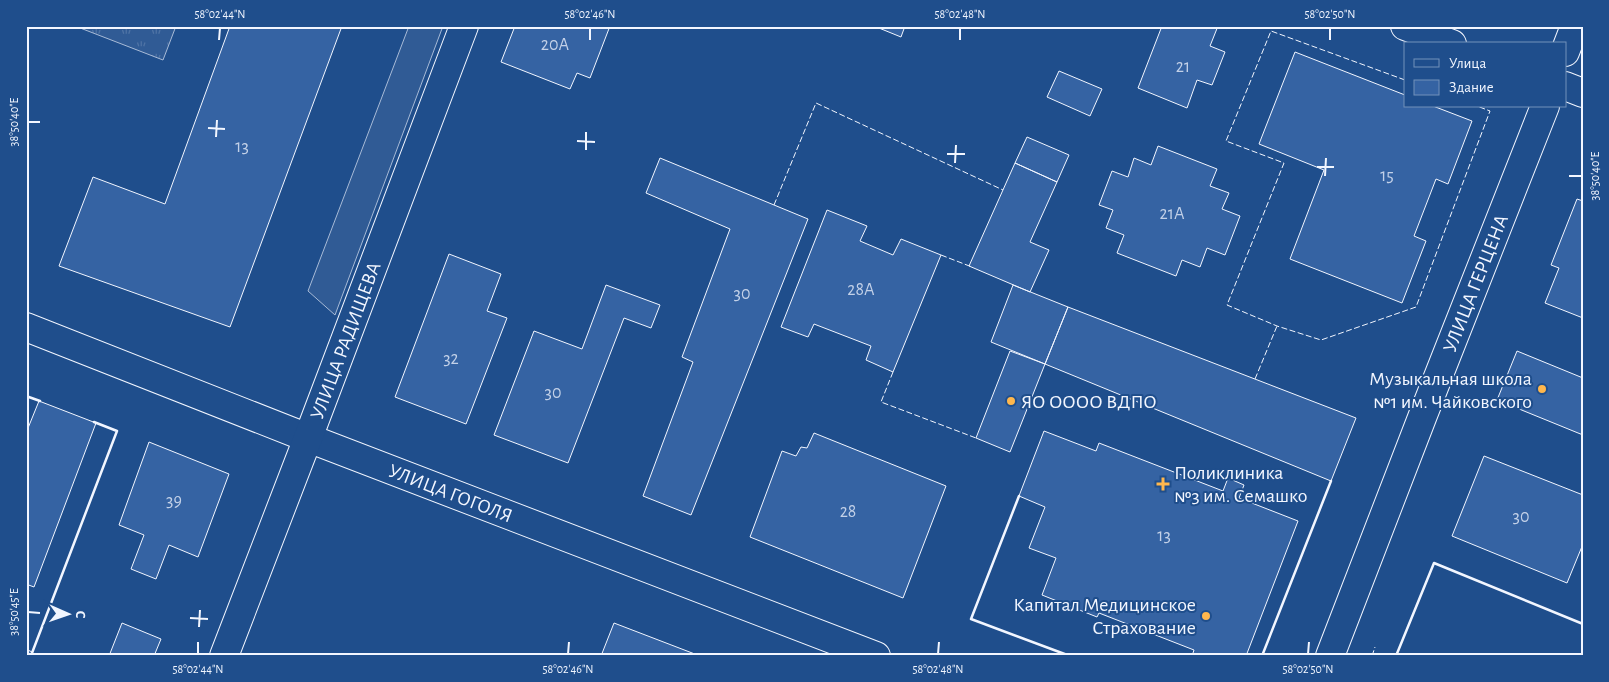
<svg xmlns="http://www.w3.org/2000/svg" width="1609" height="682" viewBox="0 0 1609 682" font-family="'Alegreya Sans',sans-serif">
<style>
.grass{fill:url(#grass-tufts);stroke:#a8bbd7}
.built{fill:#305b95;stroke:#a8bbd7}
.building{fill:#3563a3;stroke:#f2f6ff}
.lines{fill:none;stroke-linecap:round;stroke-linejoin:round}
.street-casing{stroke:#f2f6ff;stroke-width:30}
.secondary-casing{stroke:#f2f6ff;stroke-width:30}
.street{stroke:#1f4e8c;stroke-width:28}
.secondary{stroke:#1f4e8c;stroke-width:28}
.fence{stroke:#f2f6ff;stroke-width:1;stroke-dasharray:6 2.5;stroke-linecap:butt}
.wall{stroke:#f2f6ff;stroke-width:2.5}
.ticks{fill:none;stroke:#f2f6ff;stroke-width:2}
.poi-dot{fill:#ffb74d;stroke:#1f4e8c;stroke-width:2}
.labels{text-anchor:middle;stroke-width:4;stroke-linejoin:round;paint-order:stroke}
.number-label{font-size:18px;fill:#c3d1e8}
.street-label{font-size:20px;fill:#f2f6ff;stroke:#1f4e8c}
.poi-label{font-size:20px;fill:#f2f6ff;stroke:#1f4e8c;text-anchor:end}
.neatline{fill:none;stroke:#f2f6ff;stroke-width:2}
.ticks-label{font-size:12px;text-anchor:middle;fill:#f2f6ff}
</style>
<defs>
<pattern id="grass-tufts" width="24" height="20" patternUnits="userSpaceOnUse" patternTransform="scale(1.25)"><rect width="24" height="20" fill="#305b95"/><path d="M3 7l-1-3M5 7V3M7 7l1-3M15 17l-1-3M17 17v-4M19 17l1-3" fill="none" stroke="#4e73a5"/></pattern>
</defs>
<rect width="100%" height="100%" fill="#1f4e8c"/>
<path class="grass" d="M75 26H176L163 60Z"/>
<path class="built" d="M409 26H443L335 315 308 291Z"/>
<path class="building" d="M230 26H342L230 327 59 266 93 177 165 204Z
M515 26H610L590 78 577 73 570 89 501 62Z
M874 26H905L901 37Z
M1162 26H1218L1210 46 1225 52 1212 85 1197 80 1187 108 1138 88Z
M1295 52 1405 95V106H1433L1472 121 1448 184 1436 179 1414 236 1426 241 1402 303 1290 259 1324 170 1259 144Z
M1059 71 1102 89 1090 116 1047 97Z
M1027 137 1069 155 1057 182 1015 163Z
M1158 146 1217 169 1210 186 1229 193 1222 209 1240 216 1225 255 1207 248 1200 267 1182 260 1176 276 1117 253 1124 235 1106 228 1113 210 1099 205 1112 171 1128 177 1134 158 1151 165Z
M660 158 808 219 691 515 643 496 693 362 682 357 730 229 646 193Z
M1015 163 1057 182 1030 242 1049 250 1030 292 969 266Z
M1577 199 1583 201V318L1545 303 1559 268 1551 265Z
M827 210 867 226 860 241 893 255 901 239 941 255 893 372 866 360 871 346 814 324 808 337 781 327Z
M449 254 501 274 487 311 507 318 466 424 395 397Z
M606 285 660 305 651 328 624 318 568 463 494 435 534 331 582 349Z
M1013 285 1068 307 1045 364 991 342Z
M1068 307 1356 418 1331 481 1045 364Z
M1010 351 1045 364 1010 452 976 438Z
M1517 351 1583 378V435L1497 400Z
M39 401 96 423 34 587 26 584V433Z
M1044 431 1096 451 1099 443 1223 491 1228 478 1244 485 1239 498 1298 521 1246 656H1192L1194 650 1099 613 1097 617 1042 595 1056 558 1029 548 1045 507 1019 496Z
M814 433 946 486 903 598 750 537 782 451 796 456 801 447 807 448Z
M149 442 229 474 198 557 169 545 156 579 131 569 144 535 119 525Z
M1484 456 1583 495V544L1567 583 1452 536Z
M122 623 161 639 154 656H109Z
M614 623 700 656H601Z
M26 649 32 652 31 656H26Z"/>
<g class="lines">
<defs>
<g id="street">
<path d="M1405 26 1452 44"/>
<path d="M1565 86 1583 93"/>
<path id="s1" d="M26 327 308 438 876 656"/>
<path id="s2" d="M224 656 308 438 464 26"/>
</g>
<g id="secondary">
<path d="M1565 52 1575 26"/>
<path id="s3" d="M1330 656 1423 415 1545 106"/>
</g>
</defs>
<use href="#street" class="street-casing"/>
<use href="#secondary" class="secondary-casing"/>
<use href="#street" class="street"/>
<use href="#secondary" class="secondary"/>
<path class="fence" d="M1405 80 1271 31 1226 141 1284 163 1227 305 1277 326 1321 340 1416 307 1490 111 1477 106
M774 205 816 103 1003 190
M941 255 972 267
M893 372 881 402 976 438
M1255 379 1277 326
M1372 656 1375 647"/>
<path class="wall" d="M26 396 40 401
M1019 496 971 619 1070 656
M32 653 117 431 94 422
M1262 656 1331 481
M1396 656 1434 563 1583 624"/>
</g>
<path class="ticks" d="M219 40 220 28M590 40V28M960 40V28M1330 40V28M28 122H40M208 128 225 129M216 137 217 120M577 141 595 142M586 150V132M947 154H965M955 163 956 145M1317 167H1334M1325 176 1326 158M1569 176H1582M28 612 40 613M190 618 208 619M199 627 200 610M198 654V642M568 654 569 642M938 654 939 642M1308 654 1309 642"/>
<g class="poi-dot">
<circle cx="1542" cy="389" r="5"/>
<circle cx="1011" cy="401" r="5"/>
<path d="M1160.5 476.5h5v5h5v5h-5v5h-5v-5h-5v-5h5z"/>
<circle cx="1206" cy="616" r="5"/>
</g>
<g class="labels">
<g class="number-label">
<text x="555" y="50">20А</text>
<text x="1183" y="72">21</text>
<text x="242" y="152">13</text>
<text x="1387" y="181">15</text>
<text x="1172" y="219">21А</text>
<text x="861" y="295">28А</text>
<text x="742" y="299">30</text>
<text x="451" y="364">32</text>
<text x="553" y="398">30</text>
<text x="174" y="506">39</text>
<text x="848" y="517">28</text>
<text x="1521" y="522">30</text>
<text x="1164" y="541">13</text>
</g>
<g class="street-label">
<text dy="7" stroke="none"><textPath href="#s3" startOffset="400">УЛИЦА ГЕРЦЕНА</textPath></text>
<text dy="7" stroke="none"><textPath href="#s2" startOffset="338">УЛИЦА РАДИЩЕВА</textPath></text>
<text dy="7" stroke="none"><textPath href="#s1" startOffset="456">УЛИЦА ГОГОЛЯ</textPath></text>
</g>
<g class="poi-label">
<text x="1532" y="385">Музыкальная школа<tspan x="1532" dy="23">№1 им. Чайковского</tspan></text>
<text x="1021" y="408" text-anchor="start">ЯО ОООО ВДПО</text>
<text x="1174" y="479" text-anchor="start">Поликлиника<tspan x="1174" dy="23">№3 им. Семашко</tspan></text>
<text x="1196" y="611">Капитал Медицинское<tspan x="1196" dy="23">Страхование</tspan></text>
</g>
</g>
<rect width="1609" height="682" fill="none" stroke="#1f4e8c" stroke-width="55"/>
<rect x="1404" y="42" width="162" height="65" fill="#1f4e8c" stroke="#7391ba"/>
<rect x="1414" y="59" width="25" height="8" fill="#1f4e8c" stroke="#7391ba"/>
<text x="1449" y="68" font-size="15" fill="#f2f6ff">Улица</text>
<rect x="1414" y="80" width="25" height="15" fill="#3563a3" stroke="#7391ba"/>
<text x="1449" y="92" font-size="15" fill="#f2f6ff">Здание</text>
<g transform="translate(68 614) rotate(92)" stroke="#1f4e8c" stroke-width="4" paint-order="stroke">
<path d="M0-4L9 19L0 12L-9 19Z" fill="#f2f6ff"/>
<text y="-8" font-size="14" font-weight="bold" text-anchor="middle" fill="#f2f6ff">С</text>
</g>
<rect x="28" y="28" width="1554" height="626" class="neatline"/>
<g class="ticks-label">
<text x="220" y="18">58°02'44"N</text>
<text x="590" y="18">58°02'46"N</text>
<text x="960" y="18">58°02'48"N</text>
<text x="1330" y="18">58°02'50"N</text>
<text transform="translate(14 122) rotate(-90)" y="4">38°50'40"E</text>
<text transform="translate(1595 176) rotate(-90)" y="4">38°50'40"E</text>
<text transform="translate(14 612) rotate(-90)" y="4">38°50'45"E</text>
<text x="198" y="673">58°02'44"N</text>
<text x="568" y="673">58°02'46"N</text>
<text x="938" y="673">58°02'48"N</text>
<text x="1308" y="673">58°02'50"N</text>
</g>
</svg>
